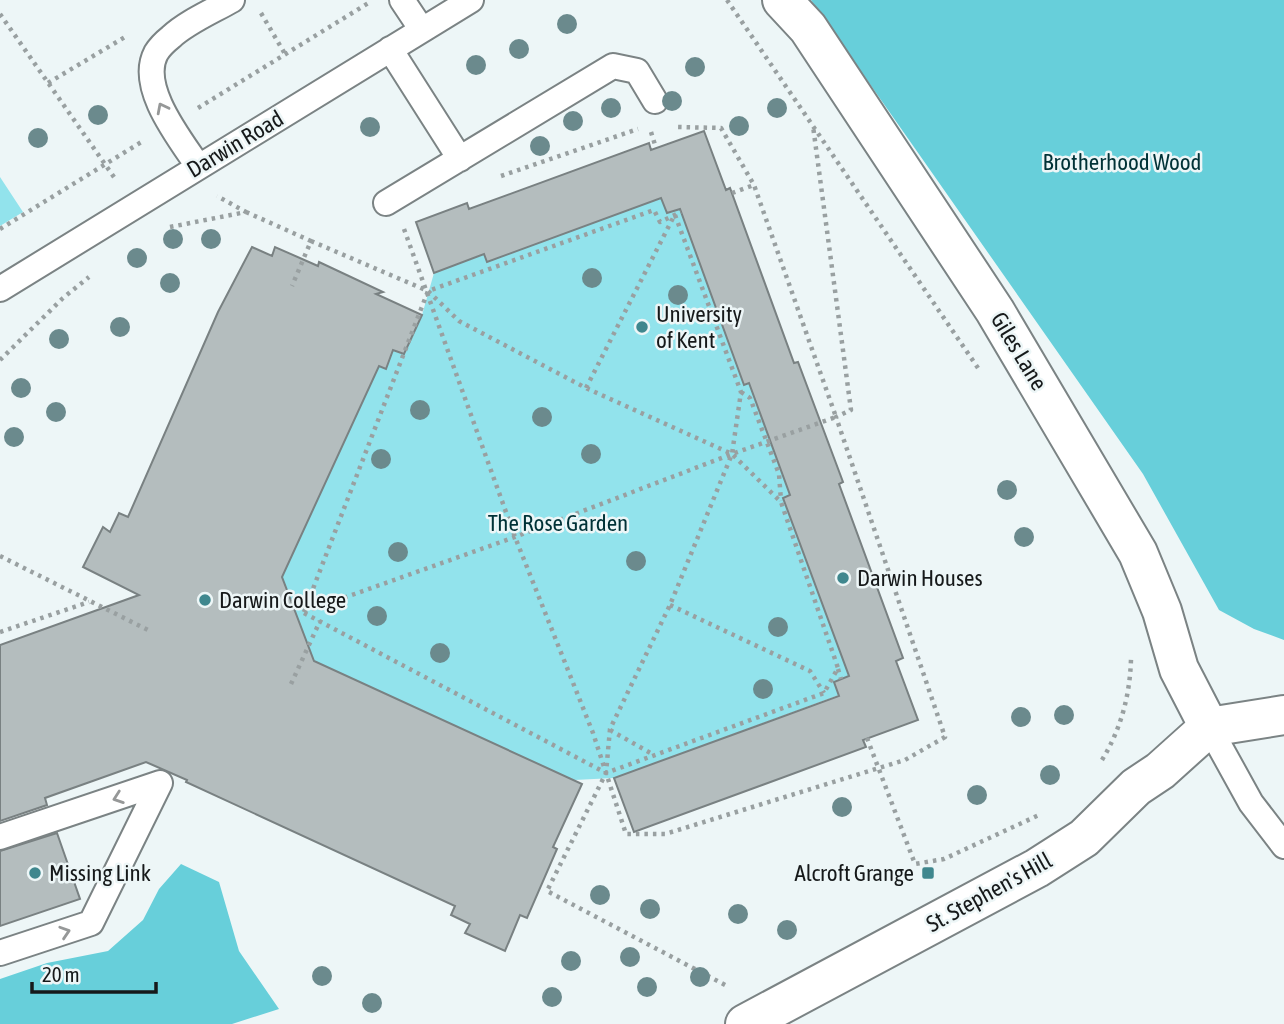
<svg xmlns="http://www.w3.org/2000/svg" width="1284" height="1024" viewBox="0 0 1284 1024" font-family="'Asap Condensed',sans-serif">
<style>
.green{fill:#92e3ec}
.forest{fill:#67cfda}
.building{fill:#b4bdbe;stroke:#798182;stroke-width:2}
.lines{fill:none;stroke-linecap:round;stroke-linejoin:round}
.service-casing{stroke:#7b8384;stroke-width:28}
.minor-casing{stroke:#7b8384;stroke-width:42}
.tertiary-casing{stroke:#7b8384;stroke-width:42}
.path{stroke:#99a0a1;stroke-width:4.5;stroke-dasharray:3.5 5;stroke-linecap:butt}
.service{stroke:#fff;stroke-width:24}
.minor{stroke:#fff;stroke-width:38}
.tertiary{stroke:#fff;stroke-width:38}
.tree{fill:#6b8a8d}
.oneway{stroke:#969898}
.poi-dot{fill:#3f878e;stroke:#edf6f7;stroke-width:2.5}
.labels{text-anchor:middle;stroke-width:5;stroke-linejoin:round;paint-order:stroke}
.street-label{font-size:23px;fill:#16191a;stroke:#edf6f7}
.park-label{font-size:23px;fill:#003237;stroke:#edf6f7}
.poi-label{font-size:23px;fill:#16191a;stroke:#edf6f7;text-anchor:start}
</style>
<rect width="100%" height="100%" fill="#edf6f7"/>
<path class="green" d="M0 177 23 212 0 226Z
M661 198 667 213 680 209 749 383 790 495 783 498 849 676 839 695 614 778 574 780 471 741 473 734 321 664 289 684 307 642 288 593 250 565 359 357 386 369 393 350 405 354 422 315 434 273 484 254 487 262Z"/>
<path class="forest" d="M811 0H1284V640L1254 629 1219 610 1143 474Z
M181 864 219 882 239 951 279 1009 232 1024H0V979L47 963 108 951 143 920 159 889Z"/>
<path class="building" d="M704 131 726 190 730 188 794 363 798 362 843 482 839 484 903 658 896 661 918 720 863 740 866 747 634 832 614 778 839 696 834 682 849 676 783 498 790 495 749 383 744 385 680 209 667 213 661 198 487 262 484 254 434 273 416 222 467 203 469 209 649 143 651 150Z
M252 247 272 256 275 247 318 266 319 262 383 292 376 294 422 315 404 354 393 350 386 369 379 366 282 577 314 661 582 784 553 847 557 849 527 918 520 915 505 951 465 933 470 924 451 915 455 906 186 782 187 780 146 762 45 798 47 805 0 821V645L139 595 83 567 103 527 110 532 119 513 128 517 218 312Z
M57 833 80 899 0 926V851Z"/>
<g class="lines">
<defs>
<path id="service" d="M402 0 422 30
M390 49 460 159
M198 166C180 139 138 87 156 53 159 48 166 41 171 37 187 22 213 11 232 0
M386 203 613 66 637 71 655 101
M0 289 471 0
M1209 727 1251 803 1284 846
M0 837 160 783 91 923 0 953"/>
<path id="minor" d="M782 0 808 28 995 311 1138 553 1162 611 1179 669 1209 727"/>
<path id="tertiary" d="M745 1024 1037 868 1084 838 1136 787 1160 771 1209 727 1284 715"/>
</defs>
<use href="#service" class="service-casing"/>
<use href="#minor" class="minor-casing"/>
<use href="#tertiary" class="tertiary-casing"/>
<path class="path" d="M727 0 978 368
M261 13 285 54
M0 14 116 180
M48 83 125 37
M198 108 370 2
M651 132 656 148
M501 176 638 129
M732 193 754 185
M246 212 311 241 292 286
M675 215 741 392 732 454 670 605 610 729 606 773 547 891 727 986
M170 227 246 212 217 196
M0 229 143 141
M404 229 515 537 593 733 626 834H665L905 760 945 737 836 417 851 410 813 126
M0 360 63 298 89 277
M586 388 674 216
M741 392 750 398 779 474 781 501
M0 556 148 630
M670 605 810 671 824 693
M304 612 515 537 732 454 836 417 754 185 721 128 678 127
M304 612 428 291 654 210 660 222 681 212
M304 613 606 773 824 693 838 668 781 502 732 454 586 388 459 321 428 291 311 241
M0 632 89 602
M838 669 841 679
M291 684 320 621
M610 730 654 755
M867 738 915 864 944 859 1039 815
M1102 760C1121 729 1130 695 1131 659"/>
<use href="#service" class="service"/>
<use href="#minor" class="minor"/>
<use href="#tertiary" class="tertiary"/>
</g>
<g class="tree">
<circle cx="567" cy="24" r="10"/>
<circle cx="519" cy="49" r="10"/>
<circle cx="476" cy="65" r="10"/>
<circle cx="695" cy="67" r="10"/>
<circle cx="672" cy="101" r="10"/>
<circle cx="611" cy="108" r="10"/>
<circle cx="777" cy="108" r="10"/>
<circle cx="98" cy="115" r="10"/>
<circle cx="573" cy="121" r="10"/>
<circle cx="739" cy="126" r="10"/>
<circle cx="370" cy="127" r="10"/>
<circle cx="38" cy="138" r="10"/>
<circle cx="540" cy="146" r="10"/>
<circle cx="173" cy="239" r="10"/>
<circle cx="211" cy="239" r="10"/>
<circle cx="137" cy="258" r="10"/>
<circle cx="592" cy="278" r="10"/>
<circle cx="170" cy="283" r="10"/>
<circle cx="678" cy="295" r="10"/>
<circle cx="120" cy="327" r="10"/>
<circle cx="59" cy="339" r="10"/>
<circle cx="21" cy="388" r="10"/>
<circle cx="420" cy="410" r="10"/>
<circle cx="56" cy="412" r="10"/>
<circle cx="542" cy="417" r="10"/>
<circle cx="14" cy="437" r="10"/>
<circle cx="591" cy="454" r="10"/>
<circle cx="381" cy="459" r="10"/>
<circle cx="1007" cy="490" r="10"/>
<circle cx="1024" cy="537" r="10"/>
<circle cx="398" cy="552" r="10"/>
<circle cx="636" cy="561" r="10"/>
<circle cx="377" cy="616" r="10"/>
<circle cx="778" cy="627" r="10"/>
<circle cx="440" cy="653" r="10"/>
<circle cx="763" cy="689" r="10"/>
<circle cx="1064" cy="715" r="10"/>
<circle cx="1021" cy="717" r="10"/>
<circle cx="1050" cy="775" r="10"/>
<circle cx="977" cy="795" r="10"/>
<circle cx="842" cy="807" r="10"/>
<circle cx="600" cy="895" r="10"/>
<circle cx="650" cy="909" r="10"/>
<circle cx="738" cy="914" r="10"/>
<circle cx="787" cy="930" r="10"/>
<circle cx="630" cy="957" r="10"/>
<circle cx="571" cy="961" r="10"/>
<circle cx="322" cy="976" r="10"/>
<circle cx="700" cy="977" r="10"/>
<circle cx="647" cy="987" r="10"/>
<circle cx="552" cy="997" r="10"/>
<circle cx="372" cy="1003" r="10"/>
</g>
<defs><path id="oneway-chevron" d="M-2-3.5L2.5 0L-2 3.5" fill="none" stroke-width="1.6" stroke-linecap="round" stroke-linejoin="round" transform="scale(1.75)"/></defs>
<g class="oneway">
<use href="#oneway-chevron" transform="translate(162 108) rotate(-117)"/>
<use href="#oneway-chevron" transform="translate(118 798) rotate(161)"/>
<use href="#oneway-chevron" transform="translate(65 932) rotate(-18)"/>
</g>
<g class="poi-dot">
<circle cx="642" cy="327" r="7"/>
<circle cx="843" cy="578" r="7"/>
<circle cx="205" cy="600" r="7"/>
<circle cx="35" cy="873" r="7"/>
<rect x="921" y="866" width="14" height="14" rx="3.5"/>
</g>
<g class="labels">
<g class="street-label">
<text transform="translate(235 144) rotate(-31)" y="8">Darwin Road</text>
<text transform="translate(1019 351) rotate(59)" y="8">Giles Lane</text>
<text transform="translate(989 892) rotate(-29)" y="8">St. Stephen's Hill</text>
</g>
<g class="park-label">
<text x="1122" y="170">Brotherhood Wood</text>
<text x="558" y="531">The Rose Garden</text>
</g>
<g class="poi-label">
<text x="656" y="322">University<tspan x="656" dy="26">of Kent</tspan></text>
<text x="857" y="586">Darwin Houses</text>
<text x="219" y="608">Darwin College</text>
<text x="49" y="881">Missing Link</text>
<text x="914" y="881" text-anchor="end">Alcroft Grange</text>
</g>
</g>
<path d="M32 982v10h124v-10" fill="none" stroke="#16191a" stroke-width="3.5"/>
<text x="42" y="982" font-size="21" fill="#16191a" stroke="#edf6f7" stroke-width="5" paint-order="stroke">20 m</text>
</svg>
